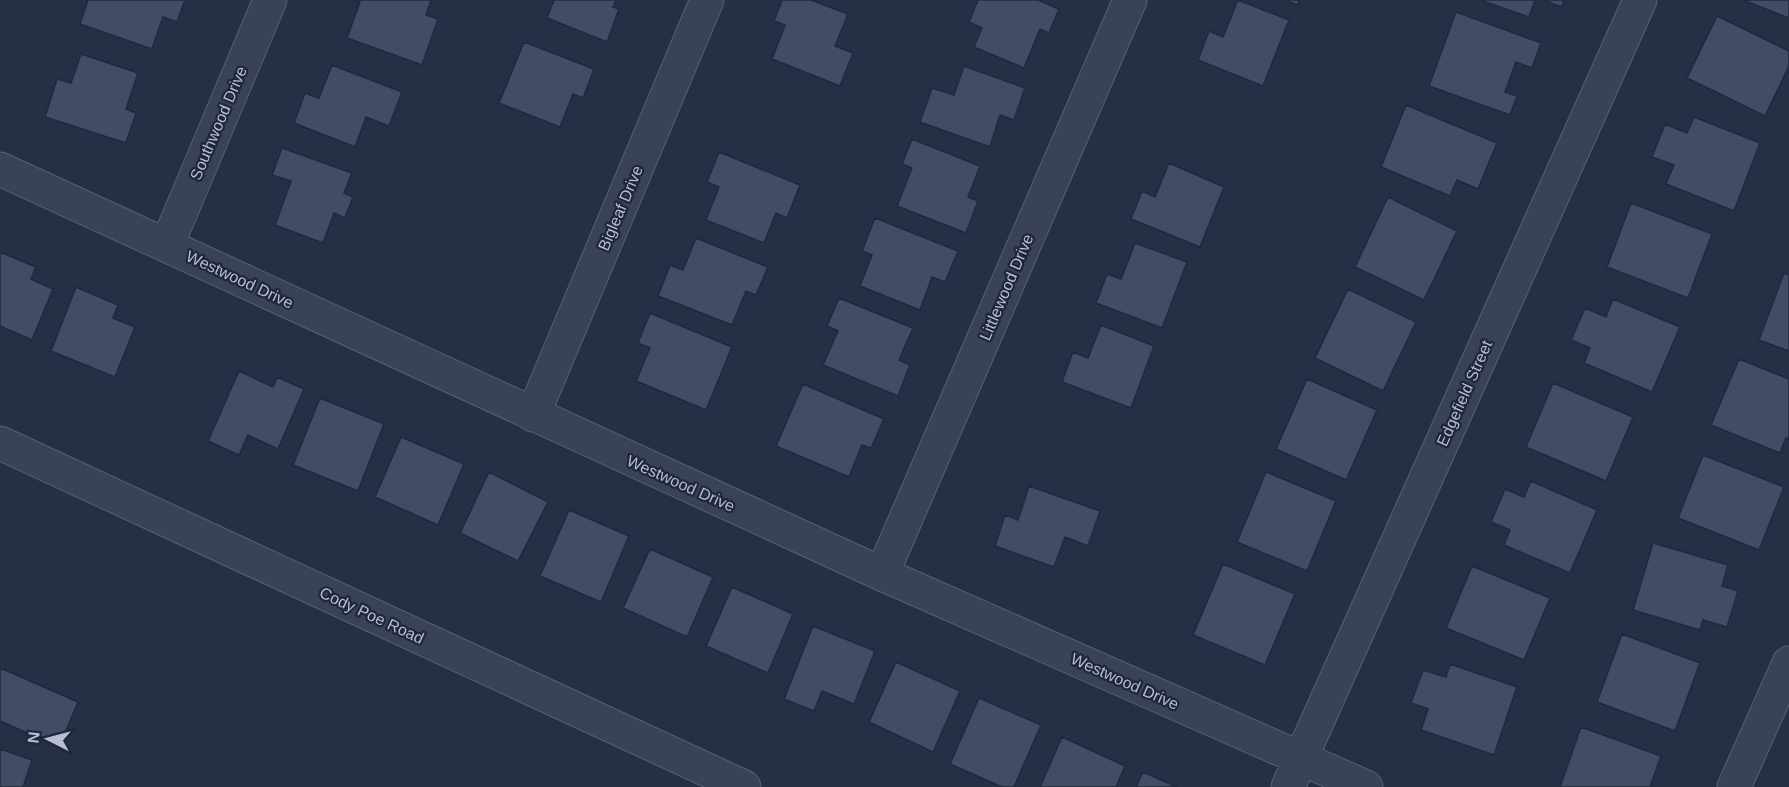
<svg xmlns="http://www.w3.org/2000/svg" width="1789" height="787" viewBox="0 0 1789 787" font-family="Helvetica,sans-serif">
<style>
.building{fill:#414c67;stroke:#20293d;stroke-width:1.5}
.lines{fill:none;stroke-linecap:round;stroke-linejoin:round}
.minor-casing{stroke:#586073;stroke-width:35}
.minor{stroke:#3a4255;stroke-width:33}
.labels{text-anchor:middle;stroke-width:4.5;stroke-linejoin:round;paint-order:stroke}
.street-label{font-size:16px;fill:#b7becf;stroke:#1e273b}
</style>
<rect width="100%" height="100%" fill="#253046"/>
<path class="building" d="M88 0H185L177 22 163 17 152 49 80 24Z
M352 0H431L426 15 438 19 422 65 347 38 360 2Z
M554 0H616L613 7 619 9 607 42 547 18Z
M782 0H811L848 14 835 46 853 53 840 86 772 59 785 25 774 21Z
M978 0H1038L1059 9 1049 33 1040 29 1024 68 974 47 982 28 969 22Z
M1238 0 1289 20 1263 86 1198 60 1209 31 1223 37Z
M1285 0H1300L1297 5Z
M1480 0H1535L1529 17Z
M1543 0H1564L1562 7Z
M1743 0H1789V18Z
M1456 12 1541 43 1532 68 1516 62 1505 92 1517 96 1510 115 1429 86Z
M1717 16 1789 51V66L1765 116 1687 78Z
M524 42 594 69 583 98 573 94 560 127 499 103Z
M81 54 138 73 126 109 136 113 126 143 45 117 57 79 71 83Z
M332 65 402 92 389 126 366 117 355 147 294 123 305 93 319 98Z
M964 66 1025 88 1014 120 1000 115 990 147 920 122 932 88 954 95Z
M1406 105 1497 143 1478 189 1457 180 1450 196 1381 167Z
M1694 117 1760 143 1734 211 1666 184 1674 165 1652 157 1665 124 1687 133Z
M912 139 980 166 968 197 978 201 966 233 897 206 912 168 902 164Z
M282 148 352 173 344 193 353 197 345 218 334 213 323 243 275 225 291 181 272 175Z
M719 152 800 185 787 218 776 213 764 243 706 220 719 187 707 182Z
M1169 163 1224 187 1200 247 1131 219 1142 191 1155 197Z
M1388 197 1457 231 1424 300 1355 267Z
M1631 203 1712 234 1688 298 1607 267Z
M875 218 958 251 945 282 932 277 920 310 860 286 872 255 862 251Z
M696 238 768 267 756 295 746 291 732 325 658 296 670 265 683 270Z
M1135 243 1187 262 1162 328 1096 303 1107 274 1121 279Z
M0 252 36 267 31 279 53 289 32 340 0 326Z
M1784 273 1789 275V351L1759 340Z
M76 287 118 305 113 318 135 327 115 377 51 351Z
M1348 289 1416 322 1383 391 1315 358Z
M839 298 913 328 899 360 910 365 898 396 823 365 838 331 827 326Z
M1613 299 1680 327 1652 392 1584 363 1590 348 1571 340 1585 308 1606 317Z
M650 313 732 347 706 410 636 381 650 348 638 343Z
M1101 325 1154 346 1131 408 1062 382 1073 352 1088 358Z
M1739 359 1789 379V439L1786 438 1780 453 1711 425Z
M239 371 273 387 277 377 304 389 278 449 248 435 239 455 208 441Z
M1307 379 1377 410 1346 480 1276 449Z
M1553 383 1633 417 1606 481 1526 447Z
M803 384 884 419 871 448 862 445 849 477 776 446Z
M320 398 384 424 358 491 293 465Z
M401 437 464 464 438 525 375 497Z
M1703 455 1784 487 1759 550 1678 518Z
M489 472 548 502 518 561 460 533Z
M1266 472 1336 501 1307 571 1237 542Z
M1531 481 1597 510 1570 573 1504 545 1510 530 1491 522 1505 489 1524 497Z
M1029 486 1100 511 1088 546 1065 537 1054 567 995 546 1005 515 1018 520Z
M569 510 629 536 601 602 540 576Z
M1653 543 1728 565 1722 586 1738 591 1727 627 1703 620 1700 630 1633 610Z
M650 549 713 577 687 637 623 608Z
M1223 564 1295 594 1265 665 1193 635Z
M1472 566 1550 598 1524 660 1446 628Z
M732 587 793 614 768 673 706 646Z
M813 626 875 651 854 704 822 691 814 711 784 699Z
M1622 634 1700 663 1675 731 1597 702Z
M896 662 960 691 933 752 869 722Z
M1450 664 1517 687 1494 755 1421 730 1428 709 1411 703 1423 670 1446 677Z
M0 668 78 702 59 747 0 721Z
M979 698 1041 725 1014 787H1002L950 764Z
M1581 727 1661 756 1650 787H1560Z
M1062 737 1125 766 1116 787H1040Z
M0 749 32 760 23 787H0Z
M1143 772 1177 787H1136Z"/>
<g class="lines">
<defs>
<path id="minor" d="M0 169 882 574 1366 787
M167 245 270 0
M533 415 707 0
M0 443 744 787
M882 574 1130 0
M1288 787 1640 0
M1734 787 1789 663"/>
</defs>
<use href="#minor" class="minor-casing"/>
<use href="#minor" class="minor"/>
</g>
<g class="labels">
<g class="street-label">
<text transform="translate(218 123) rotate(-67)" y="6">Southwood Drive</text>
<text transform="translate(620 208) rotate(-67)" y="6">Bigleaf Drive</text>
<text transform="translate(240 279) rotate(25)" y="6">Westwood Drive</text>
<text transform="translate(1006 287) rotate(-67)" y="6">Littlewood Drive</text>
<text transform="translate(1464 393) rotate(-66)" y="6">Edgefield Street</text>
<text transform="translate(681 483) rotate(24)" y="6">Westwood Drive</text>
<text transform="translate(372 615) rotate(25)" y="6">Cody Poe Road</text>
<text transform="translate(1125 681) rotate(24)" y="6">Westwood Drive</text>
</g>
</g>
<g transform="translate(48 739) rotate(276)" stroke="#1e273b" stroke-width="4.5" paint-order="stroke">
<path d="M0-4.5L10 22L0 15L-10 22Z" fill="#b7becf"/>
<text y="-9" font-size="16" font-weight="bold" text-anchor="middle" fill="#b7becf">N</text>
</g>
</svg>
